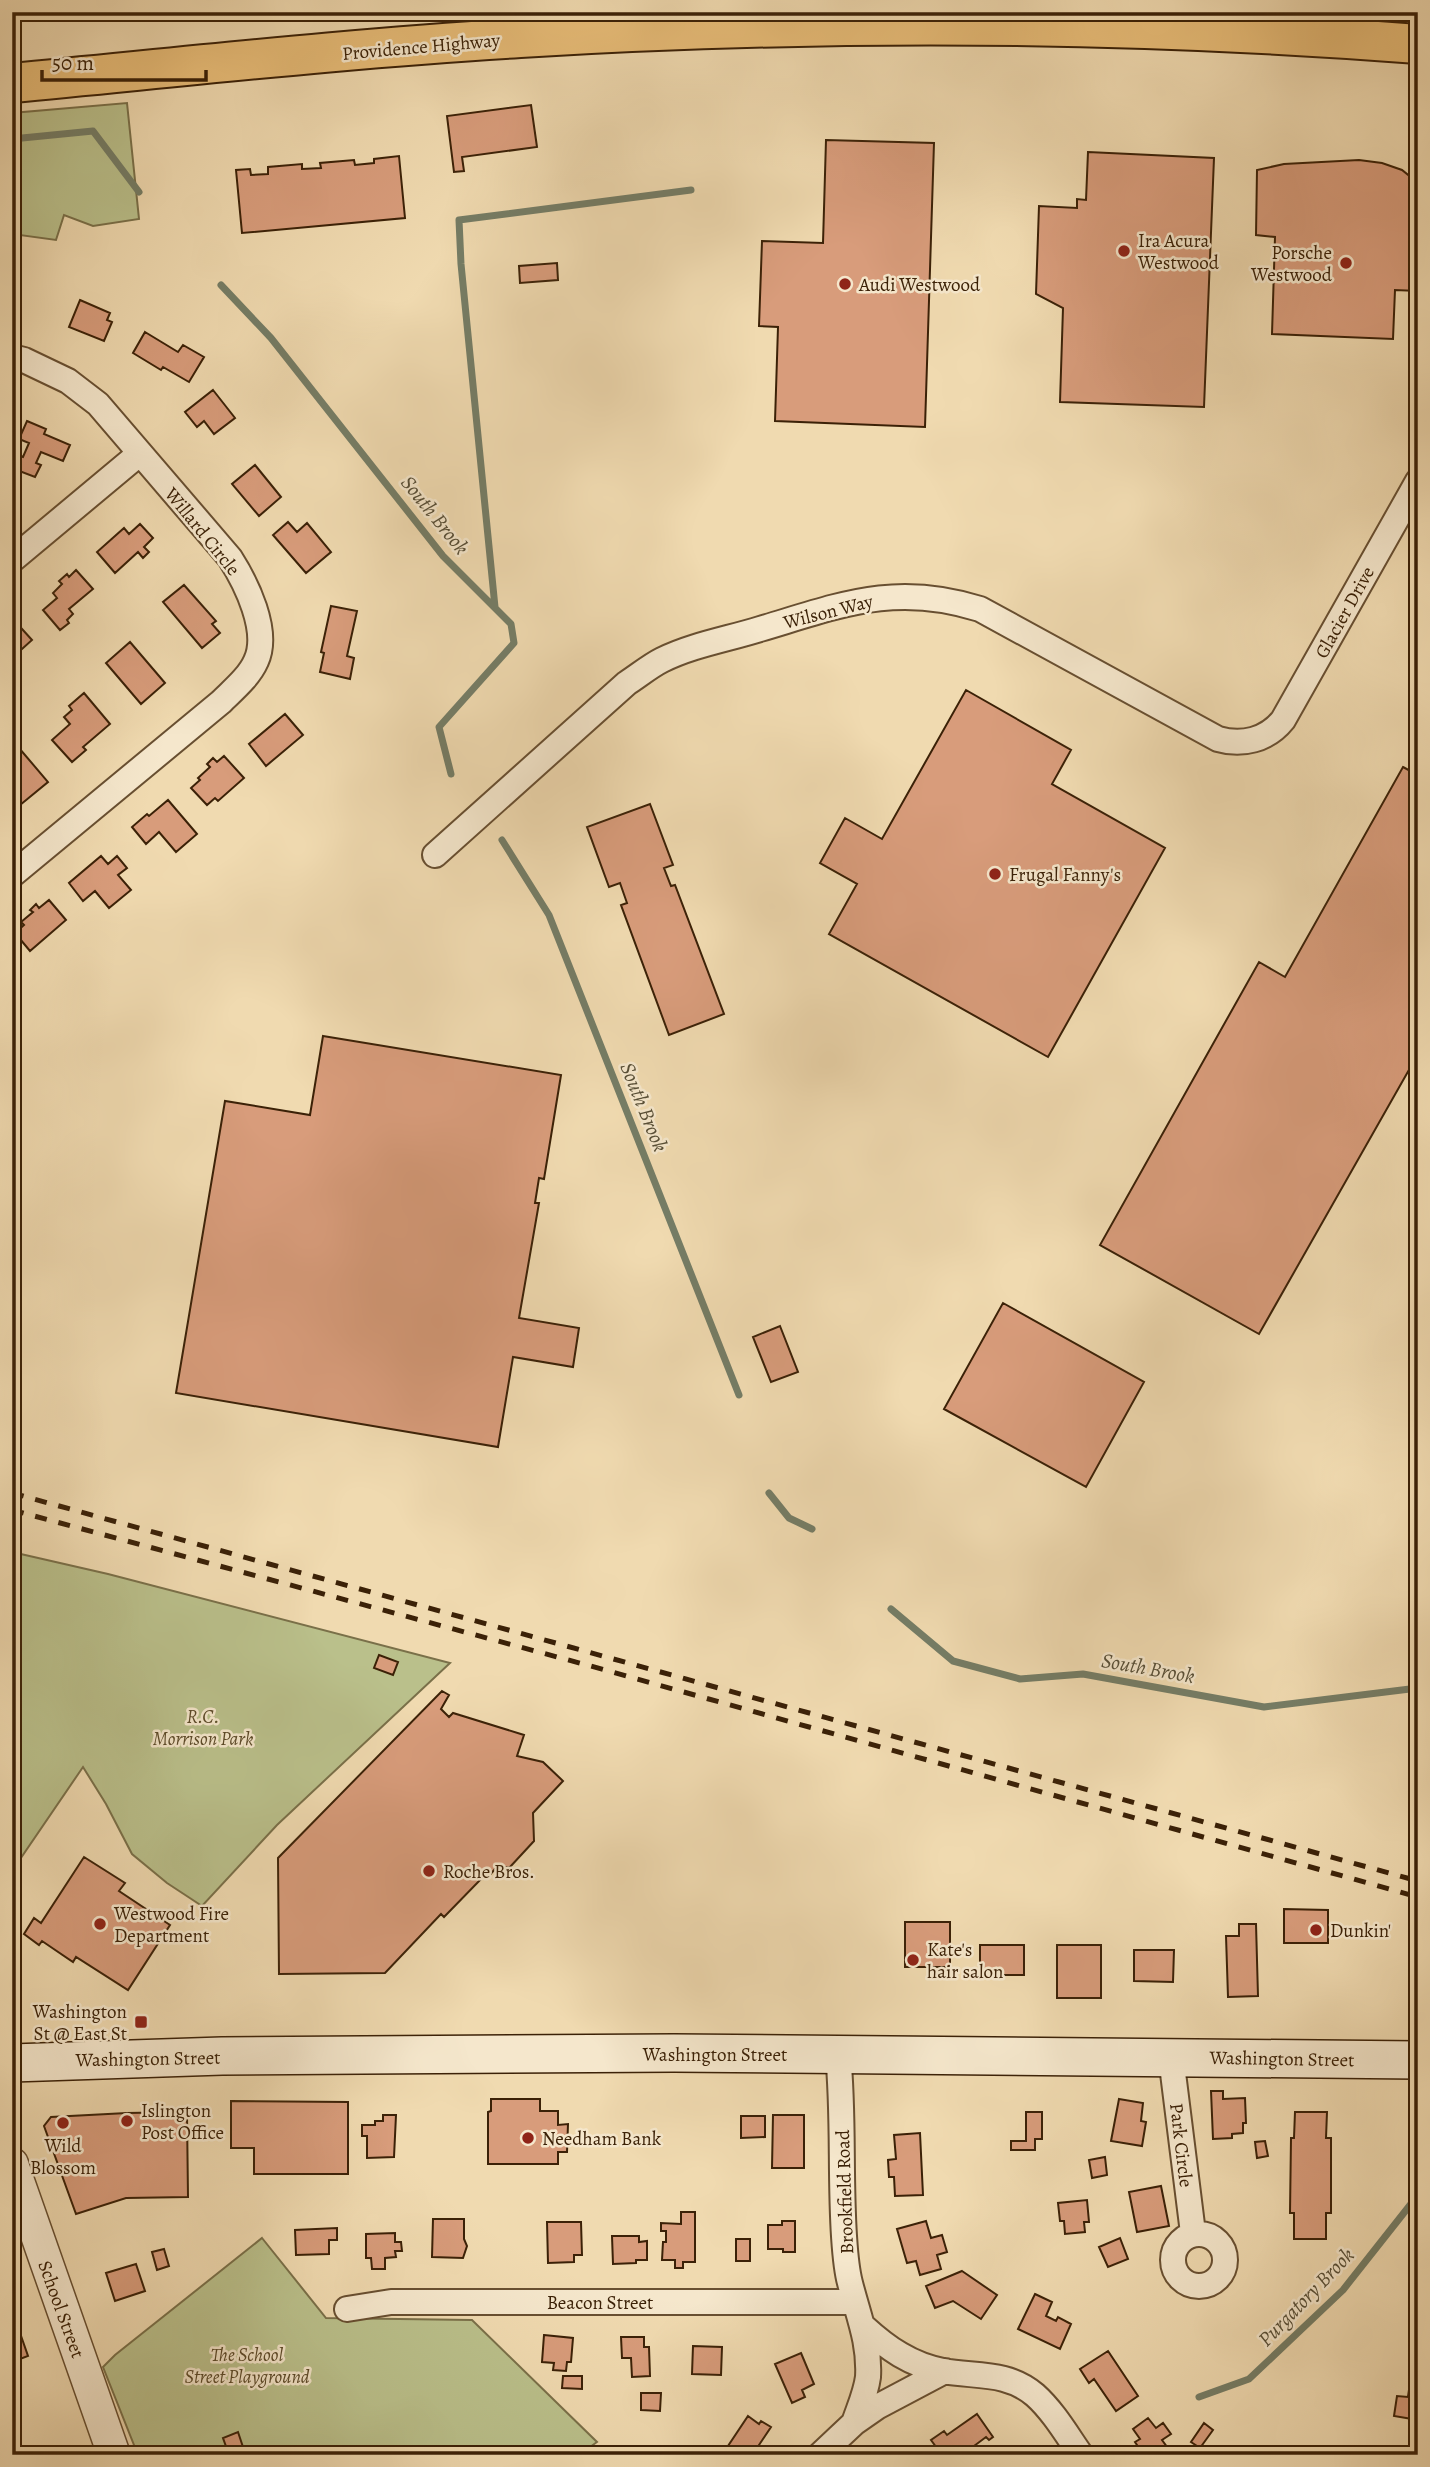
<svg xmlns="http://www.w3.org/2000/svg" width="1430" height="2467" viewBox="0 0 1430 2467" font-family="Alegreya,serif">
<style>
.green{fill:#bac08b;stroke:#7a7049;stroke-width:2}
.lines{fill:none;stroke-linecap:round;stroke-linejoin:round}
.stream{stroke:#757d66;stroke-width:7}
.building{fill:#d89c7b;stroke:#3b2107;stroke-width:2}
.minor-casing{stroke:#684f31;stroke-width:28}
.tertiary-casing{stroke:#684f31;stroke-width:35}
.secondary-casing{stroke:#3b2107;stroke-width:40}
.primary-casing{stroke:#3b2107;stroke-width:42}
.minor{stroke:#f5e7cc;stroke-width:24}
.tertiary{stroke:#f5e7cc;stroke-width:32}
.secondary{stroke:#f5e7cc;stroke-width:37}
.primary{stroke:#e8bd78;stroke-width:38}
.rail{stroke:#3b2107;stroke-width:5;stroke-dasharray:12 12;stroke-linecap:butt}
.poi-dot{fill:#8f2418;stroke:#f5e7cc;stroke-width:2.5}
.labels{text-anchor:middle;stroke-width:5;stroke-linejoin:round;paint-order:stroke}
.street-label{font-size:19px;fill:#3b2107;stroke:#f5e7cc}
.poi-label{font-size:19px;fill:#3b2107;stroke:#f5e7cc;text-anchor:start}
.park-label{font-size:19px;font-style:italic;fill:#5b4928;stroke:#f5e7cc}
.water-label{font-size:21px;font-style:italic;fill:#584f37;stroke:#f5e7cc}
</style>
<rect width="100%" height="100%" fill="#f0dab0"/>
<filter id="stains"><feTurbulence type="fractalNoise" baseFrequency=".00286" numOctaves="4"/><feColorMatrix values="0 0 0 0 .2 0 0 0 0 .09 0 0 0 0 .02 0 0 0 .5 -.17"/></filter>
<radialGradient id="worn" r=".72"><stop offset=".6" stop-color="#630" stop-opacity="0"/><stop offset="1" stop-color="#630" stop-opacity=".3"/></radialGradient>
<path class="green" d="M127 103 139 219 93 226 64 215 56 240 12 234V113Z
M12 1552 108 1574 450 1663 277 1825 202 1906 167 1883 132 1854 106 1804 83 1767 12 1871Z
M262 2238 326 2318 472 2320 597 2442 579 2455H138L103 2367 115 2355Z"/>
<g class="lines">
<path class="stream" d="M12 139 93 131 139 192
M221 285 271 338 443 556 511 624 514 643 439 727 451 774
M495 607 461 264 459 220 691 190
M502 840 549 915 739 1395
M769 1493 789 1518 812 1529
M891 1609 953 1661 1020 1679 1083 1674 1264 1707 1418 1688
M1199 2397 1249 2379 1343 2290 1418 2195"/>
</g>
<path class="building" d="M531 105 537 147 462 157 464 171 454 172 447 116Z
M826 140 934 143 925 427 775 421 778 327 759 326 762 241 823 243Z
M1088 152 1214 158 1204 407 1060 402 1063 308 1036 294 1039 206 1077 208V199L1086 200Z
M399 156 405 218 242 233 236 170 250 169 251 175 268 174V167L302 164V169L321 168 320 163 354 160 355 165 374 163V159Z
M1359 160 1382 163 1402 170 1418 183V291L1395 290 1393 339 1272 334 1275 237 1256 235 1257 170 1284 164Z
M557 263 558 280 520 283 519 266Z
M80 300 110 313 107 320 112 322 104 341 69 327Z
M145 332 178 352 183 345 204 357 189 382 163 367 161 370 133 353Z
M213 390 235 418 214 434 204 421 197 427 185 412Z
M27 421 46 429 44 434 70 445 63 461 41 452 36 463 41 465 35 477 14 469 20 456 23 457 29 443 19 439Z
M255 465 281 497 259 516 232 484Z
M288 522 297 532 307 523 331 552 306 573 273 535Z
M140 524 153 538 144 547 149 552 143 558 138 552 115 573 97 552 124 528 129 534Z
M76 570 93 589 69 609 73 614 67 620 69 623 60 630 43 610 57 598 53 593 62 584 59 581 67 574 69 577Z
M184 585 216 621 212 624 220 633 202 648 163 602Z
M331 606 357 611 347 656 354 658 350 679 320 672 324 653 321 652Z
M13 619 32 640 12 658V620Z
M130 642 165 683 141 704 106 663Z
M966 690 1071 750 1052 784 1165 848 1048 1057 829 934 857 884 820 863 845 818 882 839Z
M84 693 110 724 83 747 86 750 72 762 52 740 70 724 64 717 72 710 69 706Z
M285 714 303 735 266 766 249 744Z
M19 748 48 782 14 810 12 808V754Z
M224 756 244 778 218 801 215 798 207 805 191 788 200 780 198 778 210 767 207 764 213 758 217 762Z
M1403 767 1418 775V1054L1259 1334 1100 1245 1259 962 1285 977Z
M168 800 197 834 176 852 159 832 146 844 132 827 147 814 149 816Z
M650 804 673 865 664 868 671 886 675 885 724 1014 669 1035 621 905 627 903 620 883 609 887 587 827Z
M101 856 108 864 117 856 127 868 118 875 131 890 109 908 95 891 83 901 69 883Z
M49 900 66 920 30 951 15 933 24 925 21 922 33 912 30 910 36 904 39 908Z
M12 971 20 981 12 988Z
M323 1036 561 1075 544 1179 539 1178 535 1203H539L519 1318 579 1328 573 1367 513 1357 498 1447 176 1393 225 1101 310 1115Z
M1003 1303 1144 1382 1086 1487 944 1409Z
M780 1326 798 1372 771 1382 753 1337Z
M379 1655 398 1662 393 1675 374 1668Z
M442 1691 449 1695 441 1709 449 1717 453 1713 524 1735 517 1756 543 1762 563 1781 533 1813 534 1841 510 1867 496 1868 487 1878H482L444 1917 441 1914 385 1973 279 1974 278 1858Z
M84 1857 125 1883 119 1891 170 1925 128 1990 76 1957 73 1962 42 1941 39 1945 24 1934 34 1918 41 1923Z
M1284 1909 1328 1910V1943H1284Z
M905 1922H950V1967H905Z
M1239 1924H1256L1258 1996 1228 1997 1226 1936H1239Z
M980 1945H1024V1975H980Z
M1057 1945H1101V1998H1057Z
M1134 1950H1174L1173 1982 1134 1981Z
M1415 1972H1418V2012H1415Z
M1211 2091H1223V2099L1245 2098 1246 2123H1243V2133L1232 2134V2138L1213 2139Z
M491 2099H540V2111H558V2125L568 2124 567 2152H558V2164H488V2112L491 2111Z
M1119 2099 1143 2103 1141 2121 1146 2122 1142 2146 1111 2141Z
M231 2101 348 2102V2174H254V2148H231Z
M1026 2112H1042V2139H1035V2150H1011V2141H1026Z
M1295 2112H1327L1326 2138H1331V2213H1326V2239H1294V2213H1290L1291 2138H1294Z
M127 2113 182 2112 187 2115 188 2197 126 2198 76 2214 44 2126 51 2117Z
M383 2115H396L394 2157 367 2158V2136H362V2125H375V2121H383Z
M773 2115H804V2168H772Z
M741 2116H765V2137L741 2138Z
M920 2133 923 2195 895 2196 894 2177H889L888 2160 896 2159 894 2135Z
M1265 2141 1268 2156 1257 2158 1255 2142Z
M1105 2157 1107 2175 1092 2178 1089 2160Z
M1161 2186 1169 2226 1137 2232 1129 2192Z
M1087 2200 1089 2222H1084L1085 2232 1065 2234 1064 2221H1060L1058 2203Z
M681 2212H695V2262H683V2268H675V2260H662L663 2242H666V2231H661V2223L681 2224Z
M433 2219H464V2239L467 2246 463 2258 432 2257Z
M782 2221H795V2252H783V2249H768V2225H782Z
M926 2221 931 2238 942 2235 947 2252 937 2255 941 2269 920 2275 916 2261 907 2263 897 2229Z
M547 2222H581L582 2255H574V2262L548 2263Z
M337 2228V2240H329V2254L296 2255 295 2230Z
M395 2233V2242H401L402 2251H395L396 2257 385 2258V2269H372L371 2258H366V2234Z
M612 2236H639V2242L647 2241V2260H636V2263L613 2264Z
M1120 2238 1128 2259 1108 2267 1099 2247Z
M736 2239H750V2261H736Z
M164 2249 169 2266 157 2270 152 2252Z
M136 2264 145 2291 115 2301 106 2273Z
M962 2271 997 2295 981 2319 953 2301 935 2308 926 2286Z
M1035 2294 1052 2302 1046 2316 1056 2321 1058 2317 1071 2324 1060 2349 1018 2329Z
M12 2310 28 2356 12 2362Z
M544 2335 573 2338 571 2362H567L566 2371 553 2370 554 2363 542 2362Z
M621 2337H644V2347H649L650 2376 632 2377 631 2358H622Z
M693 2346 722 2347 721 2375 692 2374Z
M1108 2351 1138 2396 1116 2411 1094 2379 1089 2383 1080 2369Z
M801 2353 814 2384 802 2390 805 2397 792 2403 775 2364Z
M1412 2368 1418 2369V2420L1394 2416 1397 2396 1408 2397Z
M563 2376H582V2389L562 2388Z
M641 2393H661L660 2411 641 2410Z
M977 2414 993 2437 989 2440 986 2437 962 2455H942L931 2440 944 2431 947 2435Z
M748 2416 759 2424 761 2421 771 2427 753 2454 744 2449 740 2455H722Z
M1148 2418 1156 2428 1163 2423 1171 2434 1162 2440 1173 2455H1137L1135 2452 1139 2448 1135 2442 1140 2439 1133 2429Z
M1204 2423 1213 2430 1200 2448 1191 2442Z
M238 2432 243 2447 228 2452 223 2438Z"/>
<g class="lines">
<defs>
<path id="minor" d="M12 357 24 360 68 381 98 404 230 558C246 583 270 631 256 661 249 677 233 690 221 702L12 875
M12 560 139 454
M435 855 627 683C638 676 650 666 662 660 692 645 728 639 760 629 841 605 895 582 980 609L1218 739C1242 746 1267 740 1283 720L1418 481
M838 2054C844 2114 840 2175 844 2236 845 2251 846 2268 850 2283 858 2315 870 2342 868 2377 866 2393 859 2408 854 2423
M1171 2057 1193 2233
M1173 2260a26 26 0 1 1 52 0a26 26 0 1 1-52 0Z
M347 2309 391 2302H855
M864 2327C887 2348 911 2365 943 2371 975 2377 1007 2371 1035 2395 1053 2411 1067 2435 1081 2455
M820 2455 854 2423 877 2407 945 2371"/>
<path id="tertiary" d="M12 2164 114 2455"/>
<path id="secondary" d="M12 2063 222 2056 674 2053 1418 2060"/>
<path id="primary" d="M12 83C181 67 350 48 520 38 819 20 1119 21 1418 44"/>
</defs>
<use href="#minor" class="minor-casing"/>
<use href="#tertiary" class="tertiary-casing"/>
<use href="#secondary" class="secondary-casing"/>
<use href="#primary" class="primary-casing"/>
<use href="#minor" class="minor"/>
<use href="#tertiary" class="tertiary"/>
<use href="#secondary" class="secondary"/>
<use href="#primary" class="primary"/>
<path class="rail" d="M12 1493 1418 1881
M12 1510 587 1665 1418 1897"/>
</g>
<g class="poi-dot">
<circle cx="1124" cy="251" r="7"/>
<circle cx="1346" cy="263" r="7"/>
<circle cx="845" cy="284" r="7"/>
<circle cx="995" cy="874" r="7"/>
<circle cx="429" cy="1871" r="7"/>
<circle cx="100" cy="1924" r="7"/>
<circle cx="1316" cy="1930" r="7"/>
<circle cx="913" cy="1960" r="7"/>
<rect x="134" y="2015" width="14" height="14" rx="3.5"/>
<circle cx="127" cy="2121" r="7"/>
<circle cx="63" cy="2123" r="7"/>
<circle cx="528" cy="2138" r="7"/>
</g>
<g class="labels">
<g class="street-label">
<text transform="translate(421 46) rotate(-5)" y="7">Providence Highway</text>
<text transform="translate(203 531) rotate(51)" y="7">Willard Circle</text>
<text transform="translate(828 611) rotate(-14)" y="7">Wilson Way</text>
<text transform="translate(1344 612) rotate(-61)" y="7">Glacier Drive</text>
<text x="715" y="2061">Washington Street</text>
<text transform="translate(148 2058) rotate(-1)" y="7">Washington Street</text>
<text transform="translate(1282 2058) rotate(1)" y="7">Washington Street</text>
<text transform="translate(1182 2145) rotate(83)" y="7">Park Circle</text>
<text transform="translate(844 2192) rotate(-92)" y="7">Brookfield Road</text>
<text x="600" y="2309">Beacon Street</text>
<text transform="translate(62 2309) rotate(70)" y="7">School Street</text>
</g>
<g class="poi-label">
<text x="1138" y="247">Ira Acura<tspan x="1138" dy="22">Westwood</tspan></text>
<text x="1332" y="259" text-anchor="end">Porsche<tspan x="1332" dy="22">Westwood</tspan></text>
<text x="859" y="291">Audi Westwood</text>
<text x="1009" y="881">Frugal Fanny's</text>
<text x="443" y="1878">Roche Bros.</text>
<text x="114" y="1920">Westwood Fire<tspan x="114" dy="22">Department</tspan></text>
<text x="1330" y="1937">Dunkin'</text>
<text x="927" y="1956">Kate's<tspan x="927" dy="22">hair salon</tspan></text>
<text x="127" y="2018" text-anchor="end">Washington<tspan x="127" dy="22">St @ East St</tspan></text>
<text x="141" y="2117">Islington<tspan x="141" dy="22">Post Office</tspan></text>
<text x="542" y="2145">Needham Bank</text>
<text x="63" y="2152" text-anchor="middle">Wild<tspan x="63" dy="22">Blossom</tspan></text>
</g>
<g class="park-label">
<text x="203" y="1723">R.C.<tspan x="203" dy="22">Morrison Park</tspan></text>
<text x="247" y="2361">The School<tspan x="247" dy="22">Street Playground</tspan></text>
</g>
<g class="water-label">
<text transform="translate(435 515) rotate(51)" y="7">South Brook</text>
<text transform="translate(644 1107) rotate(68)" y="7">South Brook</text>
<text transform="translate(1148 1668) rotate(10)" y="7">South Brook</text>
<text transform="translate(1306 2297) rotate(-46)" y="7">Purgatory Brook</text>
</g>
</g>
<rect width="1430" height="2467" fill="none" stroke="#f0dab0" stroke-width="42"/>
<rect x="14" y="14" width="1402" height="2439" fill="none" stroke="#3b2107" stroke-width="3.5"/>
<rect x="21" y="21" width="1388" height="2425" fill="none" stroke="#3b2107" stroke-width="2"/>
<path d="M42 70v10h164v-10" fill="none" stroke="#3b2107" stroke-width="3.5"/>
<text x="52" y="70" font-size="21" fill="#3b2107" stroke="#f5e7cc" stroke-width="5" paint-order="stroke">50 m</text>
<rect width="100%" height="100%" filter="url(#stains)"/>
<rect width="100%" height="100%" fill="url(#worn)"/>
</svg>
